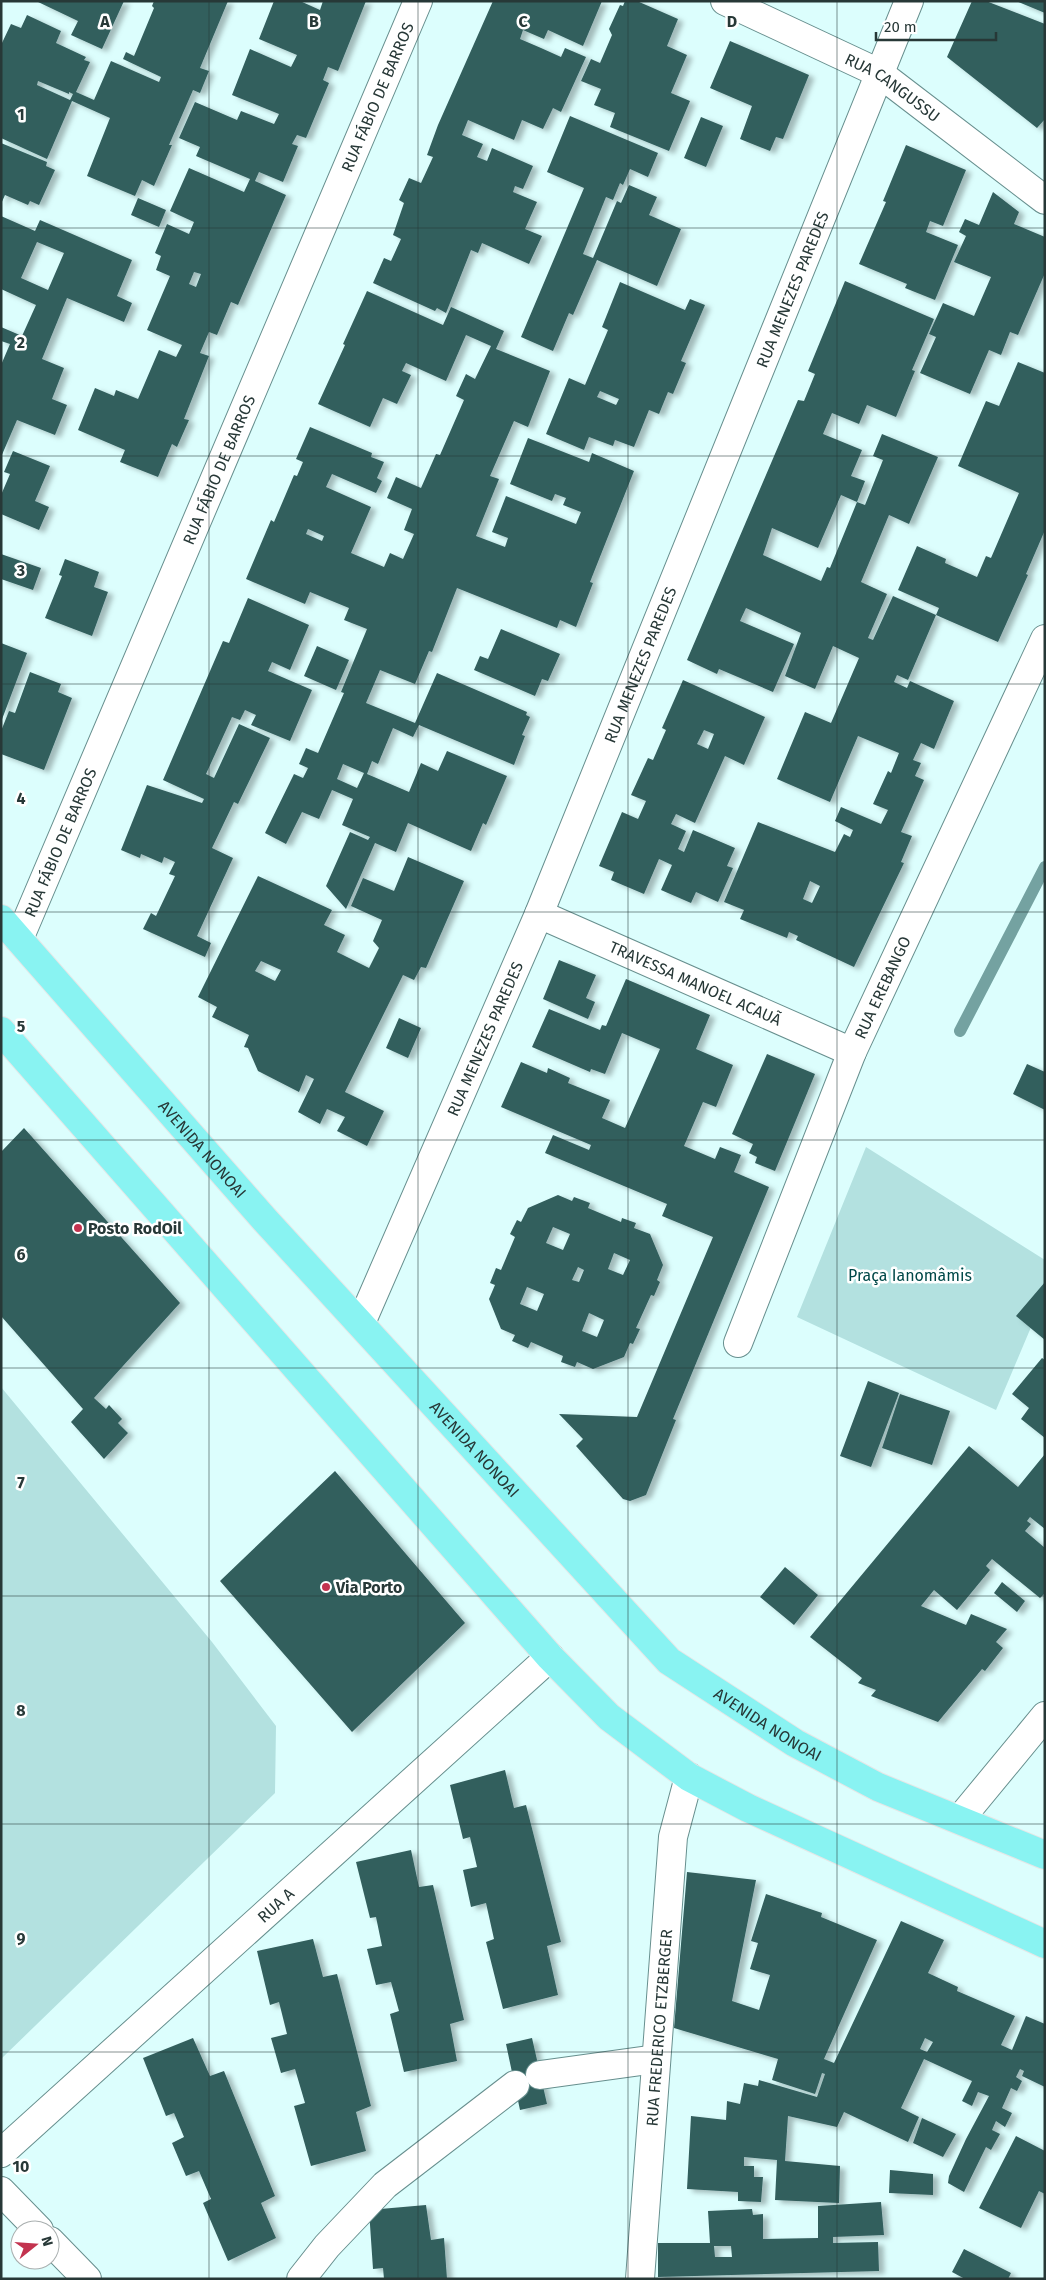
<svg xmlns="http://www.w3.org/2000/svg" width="1046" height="2280" viewBox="0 0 1046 2280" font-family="'Fira Sans',sans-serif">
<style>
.green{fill:#b3e1e0}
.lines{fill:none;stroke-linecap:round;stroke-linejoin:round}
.stream{stroke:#74a2a1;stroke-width:12}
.building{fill:#325e5d;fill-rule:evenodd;filter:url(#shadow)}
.minor-casing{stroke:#678f8e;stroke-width:30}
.major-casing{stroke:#e5e7e7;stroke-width:30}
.minor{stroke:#fff;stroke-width:28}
.major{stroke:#89f3f2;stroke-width:28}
.grid{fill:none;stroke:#273837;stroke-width:1;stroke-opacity:0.55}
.poi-dot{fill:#c3334f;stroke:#fff;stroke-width:2}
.labels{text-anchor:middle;stroke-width:5;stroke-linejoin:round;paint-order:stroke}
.street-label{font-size:16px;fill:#273837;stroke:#fff}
.poi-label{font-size:16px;font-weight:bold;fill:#273837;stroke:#fff;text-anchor:start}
.park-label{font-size:16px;fill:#004848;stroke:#fff}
.grid-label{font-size:16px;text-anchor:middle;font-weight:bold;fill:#273837;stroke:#fff;stroke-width:5;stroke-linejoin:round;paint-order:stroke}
</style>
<defs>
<filter id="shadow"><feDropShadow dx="5.5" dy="3" stdDeviation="2.5" flood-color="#0004"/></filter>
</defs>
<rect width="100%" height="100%" fill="#dcfefd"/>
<path class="green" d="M866 1147 1045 1260V1294L996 1410 797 1317Z
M1 1387 212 1642 276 1726 275 1793 1 2059Z"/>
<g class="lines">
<path class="stream" d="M960 1031 1045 867"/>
</g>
<path class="building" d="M36 1H124L102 49 71 35 78 21Z
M154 1H228L200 68 209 71 200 93 193 90 169 145H172L154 186 142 180 135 196 87 176 110 118 72 101 47 159 1 138V45L11 24 21 28 27 15 61 31 56 43 86 57 84 60 90 62 76 92 94 100 111 61 159 82 161 77 123 59 126 52 134 56 154 8 152 6ZM38 81 69 94V92L73 94 70 100 37 85Z
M274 1H300L320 10 323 1H366L338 71 328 67 323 80 329 83 306 138 297 135 292 144 298 146 283 182 259 172 255 181 286 195 238 305 231 302 217 335 209 332 200 353 209 356 184 419 189 420 177 447 172 444 158 477 120 462 125 450 78 430 95 388 114 396 116 390 138 399 159 350 176 357 182 345 147 330 170 276 156 270 161 256 155 253 167 224 189 234 194 222 170 211 189 168 244 192 250 179 196 156 200 147 179 138 195 102 237 120 241 111 274 124 279 114 232 95 250 49 291 67 297 55 259 39ZM194 272 201 274 196 287 189 284Z
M493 1H602L583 46 548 30 544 39 523 30 520 39 541 48 561 57 565 48 586 57 561 112 553 108 543 129 522 120 514 140 468 120 462 135 483 144 477 157 487 161 492 148 533 166 523 189 515 186 513 192 537 202 525 229 542 236 529 264 482 243 478 253 471 250 446 313 437 308 435 311 373 283 384 258 391 261 401 239 393 235 404 203 399 200 409 178 421 183 433 157 427 155 438 125Z
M625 1H637L678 19 667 46 687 55 671 93 690 101 669 151 610 127 615 113 594 105 601 89 581 81 591 59 600 63 612 35 609 29 620 5 623 6Z
M972 1H986L1045 24V119L1037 128 947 57Z
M1016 1H1045V13Z
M730 41 809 75 783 139 776 137 770 151 740 139 752 106 710 88Z
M570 116 658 153 648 177 630 169 623 185 620 183 613 200 606 197 583 254 593 258 617 201 621 203 629 185 657 197 649 215 681 229 657 286 597 260 573 315 569 313 553 351 521 337 584 188 547 172Z
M701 117 723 126 706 167 684 158Z
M1 143 47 162 46 166 55 170 39 205 30 201 28 205 5 195 1 204Z
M906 145 966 170 943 226 930 221 926 232 958 245 935 300 905 288 907 284 859 264 886 202 883 201Z
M993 192 1019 212 1014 224 1045 237V273L1018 335 1010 332 1001 355 989 350 970 394 920 373 936 337 929 334 943 303 974 316 991 277 954 262 966 236 959 232 965 219 979 225Z
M138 198 166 210 159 227 131 215Z
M1 216 35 231 40 220 132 260 117 296 132 303 124 322 67 298 42 359 64 368 52 399 67 405 55 435 17 420 1 457V365L10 344 1 341V327L22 336 36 305 1 289ZM37 242 64 253 48 290 21 278Z
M845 281 934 319 912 370 915 371 896 417 867 405 859 424 832 413 823 434 862 450 851 476 865 481 857 502 841 495 818 548 772 528 763 555 821 581 827 567 830 568 857 502 865 505 883 460 873 456 882 434 938 457 909 524 889 515 861 582 887 594 868 638 873 640 893 596 936 615 908 680 897 675 894 682 907 688 910 681 954 701 934 749 921 743 913 760 921 763 915 776 924 780 901 832 912 836 901 862 904 863 854 967 796 940 798 936 789 932 787 938 740 919 744 910 724 902 758 822 835 852 844 834 850 837 853 830 835 821 841 807 881 824 888 810 873 804 888 771 891 773 899 753 858 736 830 802 777 779 805 712 831 723 859 658 833 646 815 689 785 676 801 633 746 608 740 621 794 644 773 692 719 669 717 674 687 660 798 400 804 401 815 374 808 371ZM810 881 820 886 812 903 803 899Z
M620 282 685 310 690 299 705 305 681 361 686 363 673 394 668 392 659 414 649 410 634 447 615 440 613 446 589 437 584 450 546 434 569 378 585 385 608 330 602 327ZM600 391 619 399 616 405 597 397Z
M367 291 443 325 451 307 504 331 496 349 550 371 528 427 514 421 490 476 499 479 476 536 505 547 508 538 492 532 506 496 576 524 581 512 563 505 566 498 555 494 552 501 510 484 528 438 589 462 592 453 634 471 590 582 593 583 576 627 560 620 557 628 457 588 432 652 429 651 415 684 380 670 366 703 415 723 437 673 527 712 526 715 530 717 522 735 525 736 514 765 419 725 413 737 393 728 378 764 372 761 367 774 409 792 421 763 438 771 447 751 507 776 486 825 483 823 471 851 408 823 396 852 375 843 346 909 326 886 350 832 368 840 370 837 342 825 353 799 332 790 319 819 302 812 286 844 265 833 294 774 303 778 308 768 299 764 306 748 318 753 344 693 341 692 367 629 344 620 349 608 310 592 305 604 246 579 271 520 274 522 294 475 297 476 303 462 296 459 310 427 372 453 371 457 384 462 377 478 382 481 376 493 332 474 326 487 371 507 351 553 384 567 390 553 403 559 414 534 404 530 412 509 387 498 396 477 421 488 436 454 440 455 464 400 456 396 466 374 475 379 491 346 466 335 446 381 406 363 402 371 411 375 397 404 383 398 370 427 318 404 345 345 343 344ZM308 529 324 536 322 541 306 534ZM343 764 364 773 357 788 337 779Z
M1018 362 1045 373V530L1026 574 1028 575 998 642 936 615 939 608 898 590 917 546 946 559 945 563 977 577 986 556 991 558 1019 493 958 466 986 401 999 406Z
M13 451 50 466 35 501 49 507 39 530 1 514V495L10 474 4 472Z
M1 554 41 568 33 590 1 579Z
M65 559 99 572 94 587 108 592 92 636 45 618 62 576 59 575Z
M248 598 309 625 290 670 272 662 268 671 312 690 290 741 251 725 256 715 245 710 240 720 232 717 206 774 214 778 239 724 270 738 238 804 234 802 212 848 233 858 197 936 211 943 205 957 143 929 151 913 156 916 175 876 169 874 175 862 164 857 162 863 141 854 140 858 121 850 147 785 202 803 204 799 163 780 223 641 229 643Z
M501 629 560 654 548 681 542 679 535 696 474 670 480 656 488 659Z
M1 643 27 653 1 722Z
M317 646 349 660 336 690 304 676Z
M30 672 61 684 58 692 72 698 44 770 1 754V731L9 711 15 713Z
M683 680 765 717 744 765 725 756 695 823 676 814 671 824 686 831 678 849 684 852 693 830 735 848 727 866 733 868 718 902 696 892 691 903 661 890 672 865 659 859 644 894 611 880 614 872 599 866 622 812 638 819 646 801 631 795 648 758 653 760 666 730 662 728ZM704 730 714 734 708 749 697 744Z
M408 857 464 881 426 968 421 967 414 980 403 975 345 1092 384 1111 367 1146 337 1131 345 1117 327 1109 320 1124 298 1112 314 1079 306 1075 299 1092 258 1071 248 1048 244 1047 249 1035 212 1017 217 1007 198 997 258 876 332 910 324 925 345 935 337 952 369 968 379 948 373 941 382 920 351 906 363 878 394 891ZM261 961 281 970 275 981 255 971Z
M559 960 596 975 586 998 595 1002 588 1019 543 999Z
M626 979 710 1015 696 1049 733 1065 716 1107 703 1102 684 1146 715 1159 720 1147 741 1155 734 1172 769 1187 673 1419 676 1420 646 1495 630 1501 623 1499 576 1446 583 1439 559 1414 637 1417 713 1237 662 1216 667 1204 545 1153 553 1135 589 1150 591 1145 501 1107 521 1062 547 1073 548 1068 570 1078 568 1083 610 1100 602 1118 625 1128 660 1049 622 1033 605 1074 591 1069 590 1072 532 1047 549 1009 600 1030 602 1025 606 1026Z
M399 1018 421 1028 408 1058 386 1048Z
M767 1054 815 1074 775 1171 755 1163 757 1157 749 1153 753 1144 732 1134Z
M1027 1064 1045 1072V1110L1013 1094Z
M24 1128 180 1303 94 1398 106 1409 109 1405 122 1419 118 1423 128 1433 104 1459 71 1422 83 1409 1 1316V1152Z
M558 1195 572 1201 574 1197 590 1203 588 1208 621 1222 622 1218 636 1223 634 1228 650 1234 663 1265 657 1280 660 1282 654 1296 651 1295 636 1328 640 1329 633 1344 630 1343 624 1357 593 1369 577 1362 575 1367 561 1362 563 1356 531 1342 528 1348 512 1341 515 1335 501 1329 489 1299 495 1285 490 1283 496 1268 501 1270 515 1237 510 1234 517 1220 521 1222 528 1208ZM553 1227 570 1234 563 1250 546 1243ZM614 1253 630 1260 623 1275 608 1269ZM578 1267 584 1270 579 1282 572 1280ZM527 1287 544 1294 537 1311 520 1304ZM589 1313 604 1320 597 1337 582 1331Z
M1045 1282V1340L1016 1316Z
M1042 1358 1045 1360V1438L1021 1419 1029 1408 1012 1394Z
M868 1381 899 1393 871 1467 840 1456Z
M900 1394 950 1411 932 1465 882 1448Z
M969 1446 1018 1487 1045 1454V1529L1030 1517 1027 1521 1031 1524 1025 1531 1045 1548V1593L1040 1598 992 1559 986 1566 990 1570 957 1610 934 1590 921 1606 966 1625 971 1614 1007 1629 996 1642 1003 1648 985 1671 982 1669 938 1722 871 1696 876 1690 858 1683 862 1678 810 1637Z
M335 1471 465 1623 352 1732 220 1581Z
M785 1567 818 1595 794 1625 760 1597Z
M1002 1582 1025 1601 1017 1612 994 1593Z
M505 1770 514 1808 526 1805 561 1942 547 1946 558 1995 503 2009 486 1942 494 1939 486 1903 471 1907 463 1870 477 1867 470 1837 463 1839 450 1785Z
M411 1850 419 1887 433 1885 464 2020 450 2024 457 2061 404 2072 390 2014 399 2011 391 1982 376 1985 367 1949 382 1946 376 1917 370 1918 356 1862Z
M687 1872 756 1880 732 2001 759 2010 770 1975 750 1969 758 1943 751 1941 766 1894 822 1913 821 1917 877 1940 824 2059 834 2063 901 1921 944 1940 928 1973 958 1987 957 1991 1015 2016 1001 2045 1012 2050 1026 2016 1045 2024V2087L1022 2076 1024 2071 1020 2069 1016 2077 1022 2081 1017 2091 1011 2088 1002 2108 1012 2113 1005 2127 996 2121 992 2130 1000 2134 991 2150 986 2147 964 2192 948 2183 949 2176 966 2139 989 2096 978 2092 972 2106 962 2101 972 2081 924 2059 901 2108 919 2117 908 2142 844 2112 837 2127 788 2116 785 2161 840 2166 839 2203 775 2200 777 2160 744 2157V2166H754V2177H763L761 2202 738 2201V2192L687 2189 691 2116 726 2120 727 2101 740 2104 744 2083 758 2086 759 2080 817 2097 825 2074 822 2073 815 2094 772 2080 778 2059 674 2028ZM925 2038 933 2042 927 2052 920 2049Z
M313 1939 323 1977 337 1974 371 2106 356 2112 366 2151 311 2166 294 2106 305 2103 295 2069 281 2073 271 2038 287 2034 279 2002 270 2005 257 1951Z
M193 2038 210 2076 224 2071 275 2196 261 2203 276 2238 228 2261 203 2203 211 2199 199 2171 186 2176 172 2143 184 2137 174 2113 166 2116 143 2058Z
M532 2038 547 2104 520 2110 506 2044Z
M922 2118 956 2134 943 2157 913 2143Z
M1016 2136 1045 2151V2194L1039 2191 1021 2228 979 2208Z
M890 2170 933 2174V2195L889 2193Z
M881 2202 884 2235 833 2237V2243L878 2242 879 2271 658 2277V2243H710L708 2211 752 2209 753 2215 763 2214V2239L818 2238V2206ZM714 2246H731L732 2257H715Z
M426 2205 431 2240 444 2238 447 2279H384L383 2268 373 2269 369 2210Z
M964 2249 1011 2273 1008 2279H965L952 2272Z"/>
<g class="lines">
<defs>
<g id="minor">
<path id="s1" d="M725 1 879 73 1045 200"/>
<path id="s2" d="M539 914 852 1052"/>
<path id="s3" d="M19 939 418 1"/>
<path id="s4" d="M361 1323 539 914 909 1"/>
<path id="s5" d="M738 1343 852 1052 1045 639"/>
<path d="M960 1819 1045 1716"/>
<path d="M540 2075 656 2059"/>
<path id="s6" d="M1 2153 550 1657"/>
<path d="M1 2191 39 2230"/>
<path d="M50 2241 87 2279"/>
<path d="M301 2279 327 2246 385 2185 515 2085"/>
<path id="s7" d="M640 2279 673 1837 689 1777"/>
</g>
<g id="major">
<path id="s8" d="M1 919 265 1220 669 1661 795 1743 878 1787 1045 1855"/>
<path d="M1 1031 550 1657 609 1717 689 1777 748 1808 1045 1944"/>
</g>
</defs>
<use href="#minor" class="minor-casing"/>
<use href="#major" class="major-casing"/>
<use href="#minor" class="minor"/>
<use href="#major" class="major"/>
</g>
<path class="grid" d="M209 1V2279M418 1V2279M628 1V2279M837 1V2279M1 228H1045M1 456H1045M1 684H1045M1 912H1045M1 1140H1045M1 1368H1045M1 1596H1045M1 1824H1045M1 2052H1045"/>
<g class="poi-dot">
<circle cx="78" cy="1228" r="5"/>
<circle cx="326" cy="1587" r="5"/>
</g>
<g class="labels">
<g class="street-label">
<text dy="6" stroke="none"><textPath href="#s1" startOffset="189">RUA CANGUSSU</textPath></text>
<text dy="6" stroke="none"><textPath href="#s3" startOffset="915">RUA FÁBIO DE BARROS</textPath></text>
<text dy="6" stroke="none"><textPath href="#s4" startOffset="1120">RUA MENEZES PAREDES</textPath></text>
<text dy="6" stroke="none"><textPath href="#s3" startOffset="510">RUA FÁBIO DE BARROS</textPath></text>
<text dy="6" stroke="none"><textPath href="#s4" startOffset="715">RUA MENEZES PAREDES</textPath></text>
<text dy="6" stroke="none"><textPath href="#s3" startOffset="105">RUA FÁBIO DE BARROS</textPath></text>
<text dy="6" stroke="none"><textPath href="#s2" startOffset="171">TRAVESSA MANOEL ACAUÃ</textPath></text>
<text dy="6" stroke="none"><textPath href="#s5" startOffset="384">RUA EREBANGO</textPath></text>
<text dy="6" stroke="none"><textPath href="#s4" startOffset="310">RUA MENEZES PAREDES</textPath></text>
<text dy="6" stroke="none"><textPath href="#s8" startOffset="306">AVENIDA NONOAI</textPath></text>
<text dy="6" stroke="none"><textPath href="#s8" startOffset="711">AVENIDA NONOAI</textPath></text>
<text dy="6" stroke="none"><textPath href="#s8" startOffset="1116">AVENIDA NONOAI</textPath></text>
<text dy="6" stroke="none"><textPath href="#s6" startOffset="370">RUA A</textPath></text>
<text dy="6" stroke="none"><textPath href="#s7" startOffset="252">RUA FREDERICO ETZBERGER</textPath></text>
</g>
<g class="poi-label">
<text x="88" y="1234">Posto RodOil</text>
<text x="336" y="1593">Via Porto</text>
</g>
<g class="park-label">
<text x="910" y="1281">Praça Ianomâmis</text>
</g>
</g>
<g class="grid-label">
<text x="105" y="27">A</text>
<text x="314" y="27">B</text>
<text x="523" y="27">C</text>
<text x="732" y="27">D</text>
<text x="21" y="120">1</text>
<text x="21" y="348">2</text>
<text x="21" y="576">3</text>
<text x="21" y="804">4</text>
<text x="21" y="1032">5</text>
<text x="21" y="1260">6</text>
<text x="21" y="1488">7</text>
<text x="21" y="1716">8</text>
<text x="21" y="1944">9</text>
<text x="21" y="2172">10</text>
</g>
<rect width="1046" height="2280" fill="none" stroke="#273837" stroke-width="5"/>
<g transform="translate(35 2245) rotate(73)"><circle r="24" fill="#ffffff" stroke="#a9afaf"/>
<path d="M0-4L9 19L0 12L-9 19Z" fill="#c3334f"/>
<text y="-8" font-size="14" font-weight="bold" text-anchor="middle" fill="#273837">N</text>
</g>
<path d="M876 32v8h120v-8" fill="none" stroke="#273837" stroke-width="2.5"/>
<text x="884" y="32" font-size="15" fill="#273837" stroke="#ffffff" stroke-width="4" paint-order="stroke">20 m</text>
</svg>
